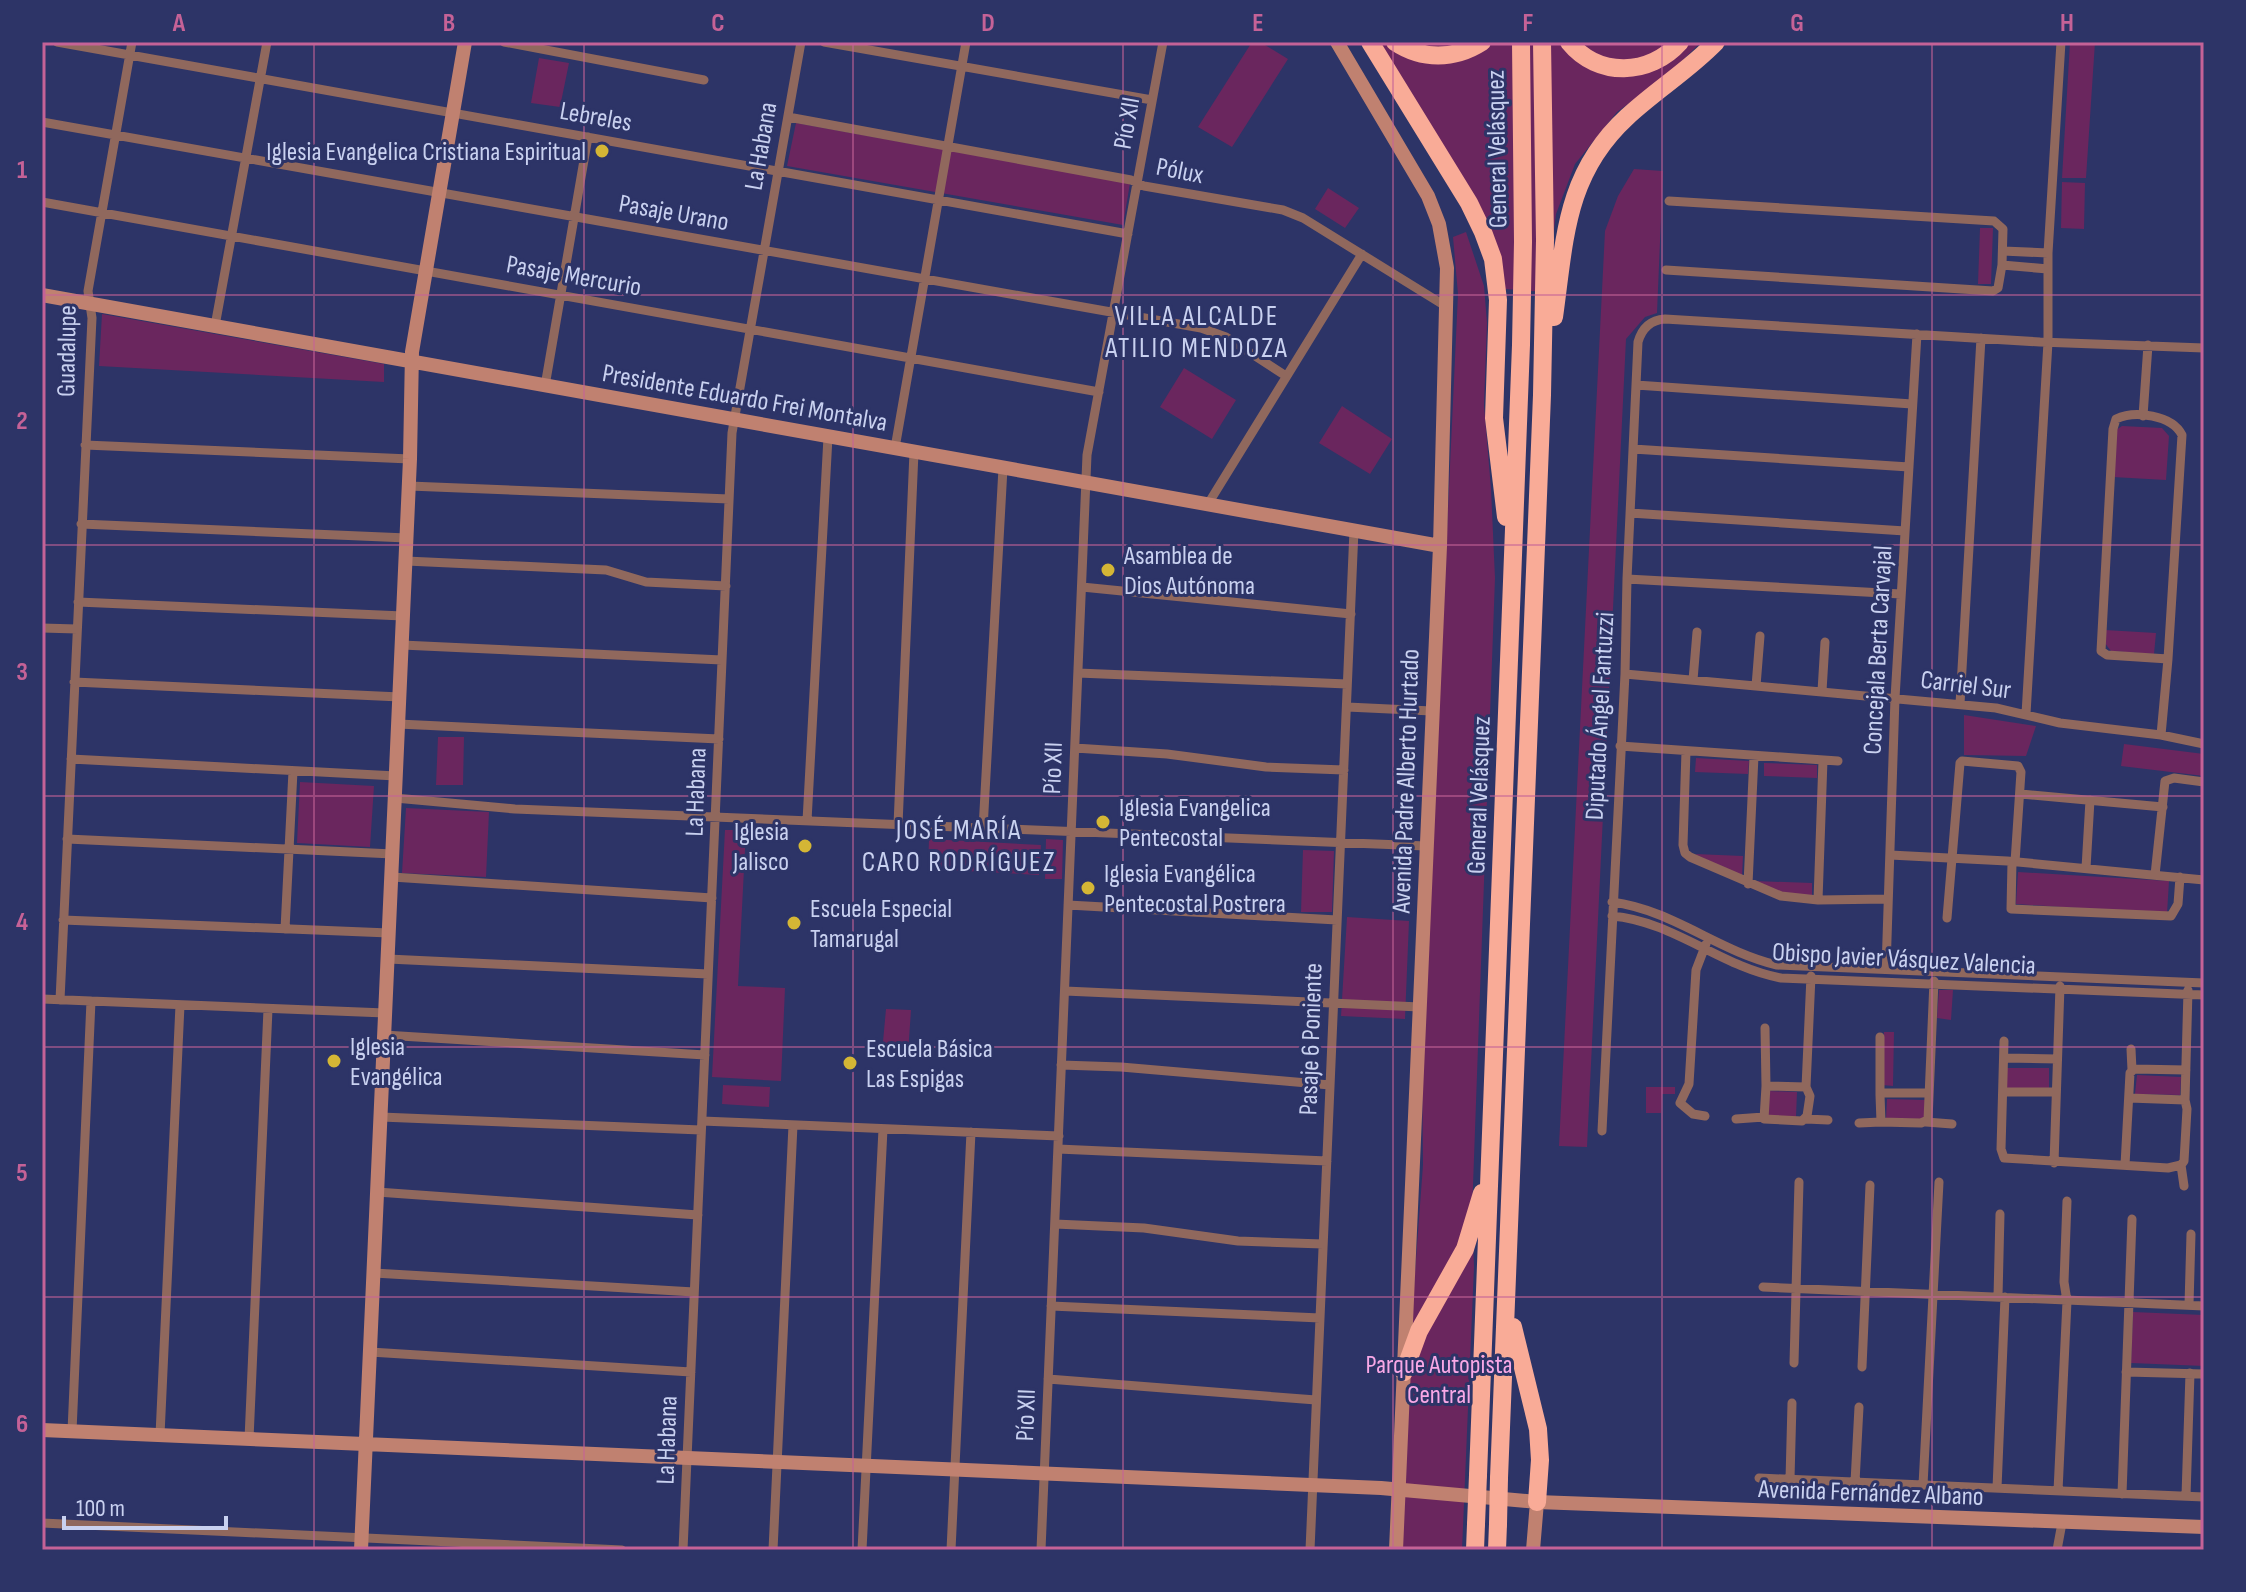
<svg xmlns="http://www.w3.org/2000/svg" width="2246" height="1592" viewBox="0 0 2246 1592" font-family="'Sofia Sans Condensed',sans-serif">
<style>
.green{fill:#6a265e}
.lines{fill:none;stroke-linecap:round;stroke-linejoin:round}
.street{stroke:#90685d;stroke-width:9}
.secondary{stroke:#c08170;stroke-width:14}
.highway{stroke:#f9ab97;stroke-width:18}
.highway-bridge{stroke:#f9ab97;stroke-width:18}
.grid{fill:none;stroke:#c56297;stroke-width:2;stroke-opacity:0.55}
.poi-dot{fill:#d4b635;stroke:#2d3467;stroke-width:3}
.labels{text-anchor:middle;stroke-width:6;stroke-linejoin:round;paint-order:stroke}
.street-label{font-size:26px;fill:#c9d1f0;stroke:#2d3467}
.poi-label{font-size:26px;fill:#c9d1f0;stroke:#2d3467;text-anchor:start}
.park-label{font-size:26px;fill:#f8a8e6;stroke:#2d3467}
.neighbourhood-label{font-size:28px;letter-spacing:2px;fill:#c9d1f0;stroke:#2d3467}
.neatline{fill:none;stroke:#c56297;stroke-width:3}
.grid-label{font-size:26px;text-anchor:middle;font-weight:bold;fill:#c56297}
</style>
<rect width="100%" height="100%" fill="#2d3467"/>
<path class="green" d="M1252 42H1260L1288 59 1232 147 1198 127Z
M1377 42H1701L1669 74 1617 112 1575 164 1556 214 1546 292 1504 289Z
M2070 42H2095L2086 178H2062Z
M539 58 569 63 560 107 531 103Z
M796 123 1130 183 1123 225 787 166Z
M1634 169 1663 171 1657 313 1645 317 1626 339 1587 1147 1559 1146 1605 231 1618 196Z
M2062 182 2085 183 2084 229 2061 228Z
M1328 188 1359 208 1345 228 1315 209Z
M1980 228H1993L1991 284H1978Z
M1466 232 1484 286 1487 323 1484 405 1491 489 1495 578 1472 1213 1474 1267 1462 1550H1401L1410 1340 1423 1165 1422 1068 1458 294 1453 237Z
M102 314 384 364V382L99 366Z
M1184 368 1236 400 1212 439 1160 407Z
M1342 406 1392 439 1370 474 1319 443Z
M2122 426 2162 428 2169 436 2166 480 2113 477 2116 430Z
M2105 630 2156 633 2154 654 2111 651 2104 642Z
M1964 715 2036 726 2026 756 1964 755Z
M438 737H464L463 785H436Z
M2124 744 2204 754V776L2121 766Z
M1696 758 1749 761 1748 774 1695 772Z
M1764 763 1817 765V778L1764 776Z
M300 782 374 786 370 847 297 843Z
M406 808 489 812 486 877 402 873Z
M725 830H746L738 986 785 988 781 1081 712 1077Z
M929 839 1041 845 1039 875 928 869Z
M1046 839 1063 840 1062 879H1045Z
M1303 850 1334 851 1332 912H1301Z
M1695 854 1743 856 1742 877Z
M2018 872 2169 881 2167 914 2016 904Z
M1755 881 1812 883V896L1784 895Z
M1347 917 1409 921 1405 1019 1341 1016Z
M1939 990H1953L1951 1020 1937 1018Z
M886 1009 911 1010 908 1054 882 1053Z
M1884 1032H1894L1893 1086 1882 1085Z
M2006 1068H2049V1088H2005Z
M2137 1075 2181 1077 2180 1095 2135 1094Z
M723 1085 770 1087 769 1107 722 1104Z
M1646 1087H1675V1094H1662L1661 1113H1646Z
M1768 1091 1797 1092 1796 1117 1767 1116Z
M1887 1099 1925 1100 1924 1120 1886 1119Z
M2133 1312 2204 1315V1366L2131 1363Z"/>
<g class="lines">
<path class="street" d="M57 42 1128 234
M504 42 704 80
M824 42 1152 100
M788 117 1131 180 1144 186 1283 210 1303 218 1447 307
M42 122 1201 328 1226 337 1286 376
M42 202 1099 392
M2003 251 2048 253
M2002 265 2048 269
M1666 270 1993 291 1998 288 2002 265 2003 229 1994 221 1669 201
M215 326 267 42
M1636 385 1912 404
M545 386 588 137
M2143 416 2148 345
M85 445 410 459
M895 448 966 42
M1633 449 1909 467
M409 486 729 499
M1208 504 1362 254
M1630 513 1905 531
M81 524 407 538
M406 561 606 570 646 582 726 586
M1627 579 1901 594
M1082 587 1351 614
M78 602 403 616
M42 628 77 629
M402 645 722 660
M1078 673 1347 684
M1625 674 1996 708 2060 723 2161 735 2204 744
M1693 680 1697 632
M74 682 400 697
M1756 686 1760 636
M1822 691 1825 642
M1960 704 1981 338
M1347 707 1432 711
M2026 714 2048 342V253L2061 42
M398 724 719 739
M2161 735 2168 659 2182 435C2172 415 2135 410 2116 419L2113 429 2101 651 2107 655 2168 659
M1620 746 1838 761
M1075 748 1167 754 1266 767 1344 770
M1686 751 1683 845 1685 853 1690 857 1781 896 1818 900 1888 899
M71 759 396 776
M2021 794 2163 807
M395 798 515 809 1426 846
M807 821 828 437
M898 825 914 452
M983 829 1003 468
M67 839 393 854
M1890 855 2007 861 2204 880
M2012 862 2011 909 2171 916 2178 904 2180 877
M2086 868 2090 800
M2155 875 2165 781 2174 778 2204 782
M392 877 712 898
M1748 884 1754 756
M1818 900 1823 760
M1612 902C1673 910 1718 951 1777 965L2204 983
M1068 905 1337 920
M1612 916C1673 921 1721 967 1781 978L2204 995
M1947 918 1960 763 1962 761 2018 766 2021 772 2015 862
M63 920 389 933
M285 929 293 771
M388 959 708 974
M1886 969 1895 698 1917 334
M1065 991 1420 1007
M42 999 385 1013
M60 1000 92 318 88 291 132 42
M1765 1028 1766 1086
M384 1035 705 1055
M2004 1041 2001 1149 2004 1158 2168 1168 2181 1165
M2131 1049 2132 1070
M2004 1058 2057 1059
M1061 1065 1121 1067 1330 1085
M1806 1087 1766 1086 1764 1119 1802 1121 1807 1116 1810 1096 1806 1087 1811 976
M2003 1092H2056
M1929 1093H1882L1880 1095 1881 1122 1921 1123 1928 1120 1934 981
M1880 1095V1037
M2129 1098 2185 1100
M1705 1116 1693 1114 1680 1103 1689 1084 1696 970 1706 944
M381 1117 701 1130
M1736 1119 1764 1117
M1806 1119 1828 1120
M702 1121 1059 1136
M1926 1122 1952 1124
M1859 1123 1881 1122
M1602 1131 1625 674 1627 579 1638 342C1642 328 1651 320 1665 319L2040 342 2204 348
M1058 1149 1327 1161
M2054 1163 2060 986
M2125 1165 2130 1073 2134 1069 2186 1070
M2184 1186 2181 1165 2184 1161 2187 1109 2185 1100 2188 990
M377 1192 698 1215
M1055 1224 1144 1228 1238 1241 1323 1244
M374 1273 694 1292
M1763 1287 2204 1306
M1998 1297 2000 1214
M2189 1305 2191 1234
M1051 1306 1320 1318
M370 1352 691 1372
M1794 1363 1799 1182
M1862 1367 1870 1185
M2126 1372 2204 1374
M1048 1379 1316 1400
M72 1431 91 1001
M160 1435 180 1005
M249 1439 268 1009
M1759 1478 2204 1497
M1790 1479 1792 1403
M1855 1482 1859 1407
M1923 1485 1939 1182
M1997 1488 2005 1297
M2058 1491 2067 1301 2064 1282 2067 1201
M2122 1494 2132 1219
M2186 1496 2190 1373
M42 1523 622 1550
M683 1550 732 433 801 42
M773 1550 793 1125
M862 1550 883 1129
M951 1550 971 1132
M1041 1550 1087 455 1163 42
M1310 1550 1354 530
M2057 1550 2062 1523"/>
<path class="secondary" d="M1337 42 1428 196 1439 224 1447 268 1440 546 1396 1550
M42 295 1440 546
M42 1430 1381 1488 1537 1502 2204 1527
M361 1550 410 459 412 352 465 42
M1533 1550 1537 1502"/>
<path class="highway" d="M1370 42 1469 203 1483 232 1493 259 1498 300 1494 418 1506 517
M1395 42C1422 60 1454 60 1482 42
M1569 42C1598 78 1650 76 1680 42
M1554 317C1565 239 1565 174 1627 117 1656 90 1689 70 1716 42
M1513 1327 1538 1429 1540 1460 1537 1502
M1404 1372 1419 1331 1465 1249 1482 1193
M1478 1475 1521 345 1523 242 1521 42
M1499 1478 1542 395 1545 240 1542 42
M1475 1550 1476 1524
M1497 1550 1498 1524"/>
<path class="highway-bridge" d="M1476 1524 1478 1475
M1498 1524 1499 1478"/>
</g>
<path class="grid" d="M314 42V1550M584 42V1550M853 42V1550M1123 42V1550M1393 42V1550M1662 42V1550M1932 42V1550M42 295H2204M42 545H2204M42 796H2204M42 1047H2204M42 1297H2204"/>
<g class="poi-dot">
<circle cx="602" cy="151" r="8"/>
<circle cx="1108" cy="570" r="8"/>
<circle cx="1103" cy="822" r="8"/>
<circle cx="805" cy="846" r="8"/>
<circle cx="1088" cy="888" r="8"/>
<circle cx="794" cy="923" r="8"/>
<circle cx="334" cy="1061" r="8"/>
<circle cx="850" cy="1063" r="8"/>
</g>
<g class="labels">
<g class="street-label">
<text transform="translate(596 116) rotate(10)" y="9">Lebreles</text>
<text transform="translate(1126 123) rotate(-80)" y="9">Pío XII</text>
<text transform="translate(760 146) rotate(-80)" y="9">La Habana</text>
<text transform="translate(1496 149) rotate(-91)" y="9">General Velásquez</text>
<text transform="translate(1180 170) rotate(11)" y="9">Pólux</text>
<text transform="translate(674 212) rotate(10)" y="9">Pasaje Urano</text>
<text transform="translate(574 275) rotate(10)" y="9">Pasaje Mercurio</text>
<text transform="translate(66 351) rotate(-89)" y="9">Guadalupe</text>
<text transform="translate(745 397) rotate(10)" y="9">Presidente Eduardo Frei Montalva</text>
<text transform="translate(1877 650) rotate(-87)" y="9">Concejala Berta Carvajal</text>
<text transform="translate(1966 684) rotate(7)" y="9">Carriel Sur</text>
<text transform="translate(1599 716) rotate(-87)" y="9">Diputado Ángel Fantuzzi</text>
<text transform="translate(1052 768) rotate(-88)" y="9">Pío XII</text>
<text transform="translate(1405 781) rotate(-88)" y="9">Avenida Padre Alberto Hurtado</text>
<text transform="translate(695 792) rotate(-88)" y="9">La Habana</text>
<text transform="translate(1478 795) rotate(-88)" y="9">General Velásquez</text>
<text transform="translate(1904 958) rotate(3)" y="9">Obispo Javier Vásquez Valencia</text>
<text transform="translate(1310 1039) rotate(-88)" y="9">Pasaje 6 Poniente</text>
<text transform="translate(1025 1415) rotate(-88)" y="9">Pío XII</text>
<text transform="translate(666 1440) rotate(-88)" y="9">La Habana</text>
<text transform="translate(1871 1492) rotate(2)" y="9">Avenida Fernández Albano</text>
</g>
<g class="poi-label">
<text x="586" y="160" text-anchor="end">Iglesia Evangelica Cristiana Espiritual</text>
<text x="1124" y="564">Asamblea de<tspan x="1124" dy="30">Dios Autónoma</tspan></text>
<text x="1119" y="816">Iglesia Evangelica<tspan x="1119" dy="30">Pentecostal</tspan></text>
<text x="789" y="840" text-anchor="end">Iglesia<tspan x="789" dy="30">Jalisco</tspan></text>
<text x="1104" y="882">Iglesia Evangélica<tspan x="1104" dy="30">Pentecostal Postrera</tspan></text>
<text x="810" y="917">Escuela Especial<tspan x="810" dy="30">Tamarugal</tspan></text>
<text x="350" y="1055">Iglesia<tspan x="350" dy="30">Evangélica</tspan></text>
<text x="866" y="1057">Escuela Básica<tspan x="866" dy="30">Las Espigas</tspan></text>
</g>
<g class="park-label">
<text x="1439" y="1373">Parque Autopista<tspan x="1439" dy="30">Central</tspan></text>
</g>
<g class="neighbourhood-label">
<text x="1197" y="325">VILLA ALCALDE<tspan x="1197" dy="32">ATILIO MENDOZA</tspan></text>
<text x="959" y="839">JOSÉ MARÍA<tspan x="959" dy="32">CARO RODRÍGUEZ</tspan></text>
</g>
</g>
<rect width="2246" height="1592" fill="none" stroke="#2d3467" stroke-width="88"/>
<path d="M64 1516v12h162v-12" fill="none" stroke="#c9d1f0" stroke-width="4"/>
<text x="76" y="1516" font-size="24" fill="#c9d1f0" stroke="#2d3467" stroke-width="6" paint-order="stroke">100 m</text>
<rect x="44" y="44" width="2158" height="1504" class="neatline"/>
<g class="grid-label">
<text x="179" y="31">A</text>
<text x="449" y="31">B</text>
<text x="718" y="31">C</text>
<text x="988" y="31">D</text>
<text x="1258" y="31">E</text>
<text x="1528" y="31">F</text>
<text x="1797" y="31">G</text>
<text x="2067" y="31">H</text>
<text x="22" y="178">1</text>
<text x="22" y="429">2</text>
<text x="22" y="680">3</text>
<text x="22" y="930">4</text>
<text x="22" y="1181">5</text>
<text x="22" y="1432">6</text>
</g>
</svg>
